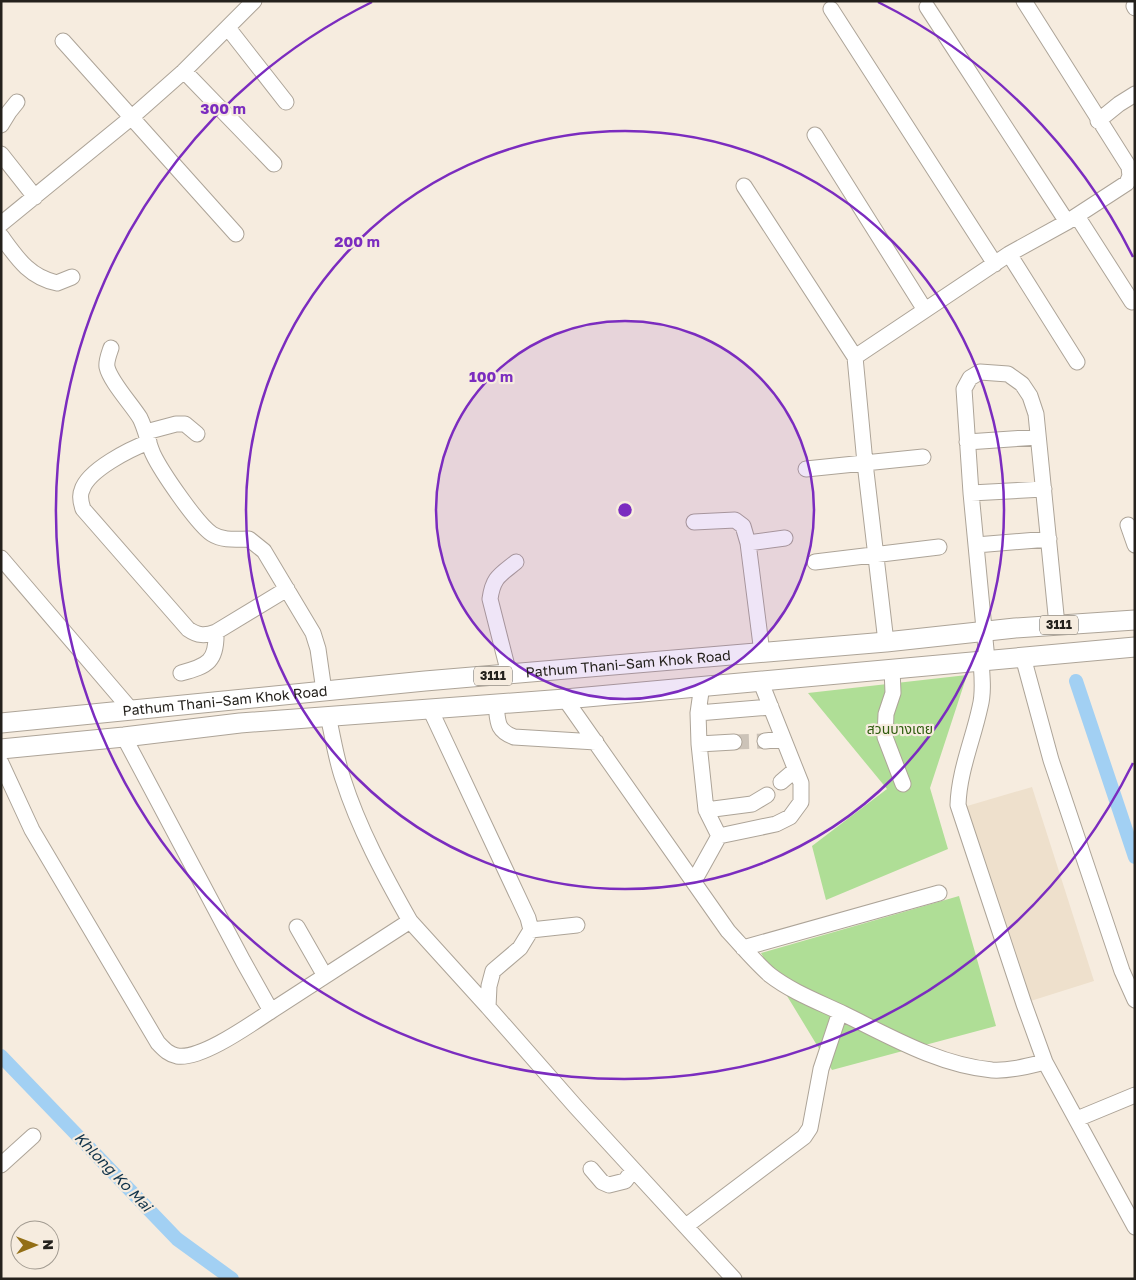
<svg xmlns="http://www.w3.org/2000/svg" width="1136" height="1280" viewBox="0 0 1136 1280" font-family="'Golos Text','Noto Sans Thai',sans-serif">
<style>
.built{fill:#eee0cc}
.green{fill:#afde96}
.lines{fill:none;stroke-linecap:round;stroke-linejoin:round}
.canal{stroke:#a2d0f3;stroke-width:14}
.minor-tunnel{stroke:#ccc3b8;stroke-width:15;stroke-dasharray:15 8;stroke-linecap:butt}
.minor-casing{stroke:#ada498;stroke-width:17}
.major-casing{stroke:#ada498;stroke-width:21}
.minor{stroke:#fff;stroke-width:15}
.major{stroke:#fff;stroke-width:19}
.ring{fill:none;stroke:#7b2cbf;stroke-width:2.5}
.labels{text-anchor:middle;stroke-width:4.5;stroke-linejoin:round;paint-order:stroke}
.shield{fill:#f6ecdf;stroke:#635e56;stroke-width:1}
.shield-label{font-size:12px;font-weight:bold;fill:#24211c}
.street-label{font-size:14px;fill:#24211c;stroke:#f6ecdf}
.park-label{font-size:14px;fill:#305d0f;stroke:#f6ecdf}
.water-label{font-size:15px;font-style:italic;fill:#10334a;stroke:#f6ecdf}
.centre{fill:#7b2cbf;stroke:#f6ecdf;stroke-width:2.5}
.ring-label{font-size:15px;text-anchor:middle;font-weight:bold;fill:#7b2cbf;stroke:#f6ecdf;stroke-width:4.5;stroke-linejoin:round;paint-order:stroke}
</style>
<rect width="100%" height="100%" fill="#f6ecdf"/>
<path class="built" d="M1032 787 1094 981 1018 1005 957 809Z"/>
<path class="green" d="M967 675 930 788 948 849 826 900 812 846 887 789 808 693Z
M959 896 996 1026 832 1070 761 953Z"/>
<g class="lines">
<path class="canal" d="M1076 681 1135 857
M1 1056 177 1239 232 1279"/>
<path class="minor-tunnel" d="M734 742 765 741"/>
<defs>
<path id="minor" d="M1134 6 1135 8
M927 7 1067 222
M831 9 995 264
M228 28 286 102
M63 41 236 234
M184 71 274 164
M1098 121 1119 104 1135 94
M1 125 9 112 17 102
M815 135 925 310
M1 154 35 197
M744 186 855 357
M1077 216 1132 302
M1 224 132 117 184 71 254 1
M1 236C17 258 29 277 57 283L72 277
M1009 254 1077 362
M111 348C109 354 106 361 107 367 110 381 132 405 140 418 146 430 148 443 153 454 161 471 197 524 212 534 223 541 237 539 249 539L264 551 313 633 318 649 324 691
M146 432 176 424H185L197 434
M149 442C130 449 88 470 82 490 79 496 81 503 83 509L188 629C198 636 205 636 216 632L287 589
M967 442 1038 437
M806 469 923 457
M971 493 1044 489
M694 522 735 520 743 526 748 543 762 653
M1128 525 1135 545
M748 543 785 538
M976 545 1049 539
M1 558 132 711
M815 562 939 547
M886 642 865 463 855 357 1009 254 1067 222 1127 183 1130 176 1129 167 1024 1
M1023 657 1051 760 1122 971 1135 1000
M987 660 971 493 964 389 970 378 980 372 1008 374 1022 384 1030 396 1036 414 1057 625
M981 661C982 676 984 692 980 707 973 740 959 771 958 805L1024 1004 1045 1062 1135 1227
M892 668 893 693 886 714 885 737 903 784
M181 673C208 666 217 661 216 632
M509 674 490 599C493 577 500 575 516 562
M702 685 698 713 699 744 706 810 719 836 776 824 790 817 801 802V783L760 680
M565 699 728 931C742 946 755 962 770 975 792 992 819 1002 844 1014 891 1037 939 1065 992 1070 1010 1071 1028 1066 1045 1062
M496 704C498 722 496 730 514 737L596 742
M430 709 528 918 531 930 520 948 493 971 489 986 488 1007 576 1107 734 1279
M698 713 771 707
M328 716C333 737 336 759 343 779 359 829 384 875 410 921
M124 737 243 961 271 1011 410 921 488 1007
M765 741 783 739
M699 744 734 742
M1 763 32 830 158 1043C164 1049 168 1054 177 1056 201 1060 251 1024 271 1011
M781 782 795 770
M706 810 752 804 767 795
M694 881 719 836
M297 927 325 976
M531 930 577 925
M743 948 939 893
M1077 1119 1135 1095
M1 1165 33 1136
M591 1169 602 1182 609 1185 625 1181 633 1170
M686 1226 804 1137 810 1128 821 1069 840 1012"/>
<g id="major">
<path id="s1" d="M1 723 425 681 886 642 1015 628 1135 620"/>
<path d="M1 749 124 737 240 723 565 699 1135 647"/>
</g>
</defs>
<use href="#minor" class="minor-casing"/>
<use href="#major" class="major-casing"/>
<use href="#minor" class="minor"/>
<use href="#major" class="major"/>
</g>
<circle cx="625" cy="510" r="189" fill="#7b2cbf" fill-opacity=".12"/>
<g class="ring">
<circle cx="625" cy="510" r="189"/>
<circle cx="625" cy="510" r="379"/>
<path d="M1133 763A568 568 0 1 1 372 2M878 2A568 568 0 0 1 1133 257"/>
</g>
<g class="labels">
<g class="shield">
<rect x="1040" y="615.5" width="38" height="19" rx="4"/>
<rect x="474" y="666.5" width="38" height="19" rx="4"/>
</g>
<g class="shield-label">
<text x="1059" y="629">3111</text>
<text x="493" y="680">3111</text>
</g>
<g class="street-label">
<text dy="5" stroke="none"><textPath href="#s1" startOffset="630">Pathum Thani–Sam Khok Road</textPath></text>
<text dy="5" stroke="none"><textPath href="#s1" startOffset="225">Pathum Thani–Sam Khok Road</textPath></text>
</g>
<g class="park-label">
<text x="900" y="734">สวนบางเตย</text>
</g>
<g class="water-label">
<text transform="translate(113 1172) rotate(46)" y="5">Khlong Ko Mai</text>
</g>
</g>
<circle cx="625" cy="510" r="8" class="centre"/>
<g class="ring-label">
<text x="223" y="114">300 m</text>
<text x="357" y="247">200 m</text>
<text x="491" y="382">100 m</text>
</g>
<rect width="1136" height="1280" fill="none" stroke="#24211c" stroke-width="5"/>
<g transform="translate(35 1245) rotate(89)"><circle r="24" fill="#f6ecdf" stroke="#a29b91"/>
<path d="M0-4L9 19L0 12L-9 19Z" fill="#936f16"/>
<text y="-8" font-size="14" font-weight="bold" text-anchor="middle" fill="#24211c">N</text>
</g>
</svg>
